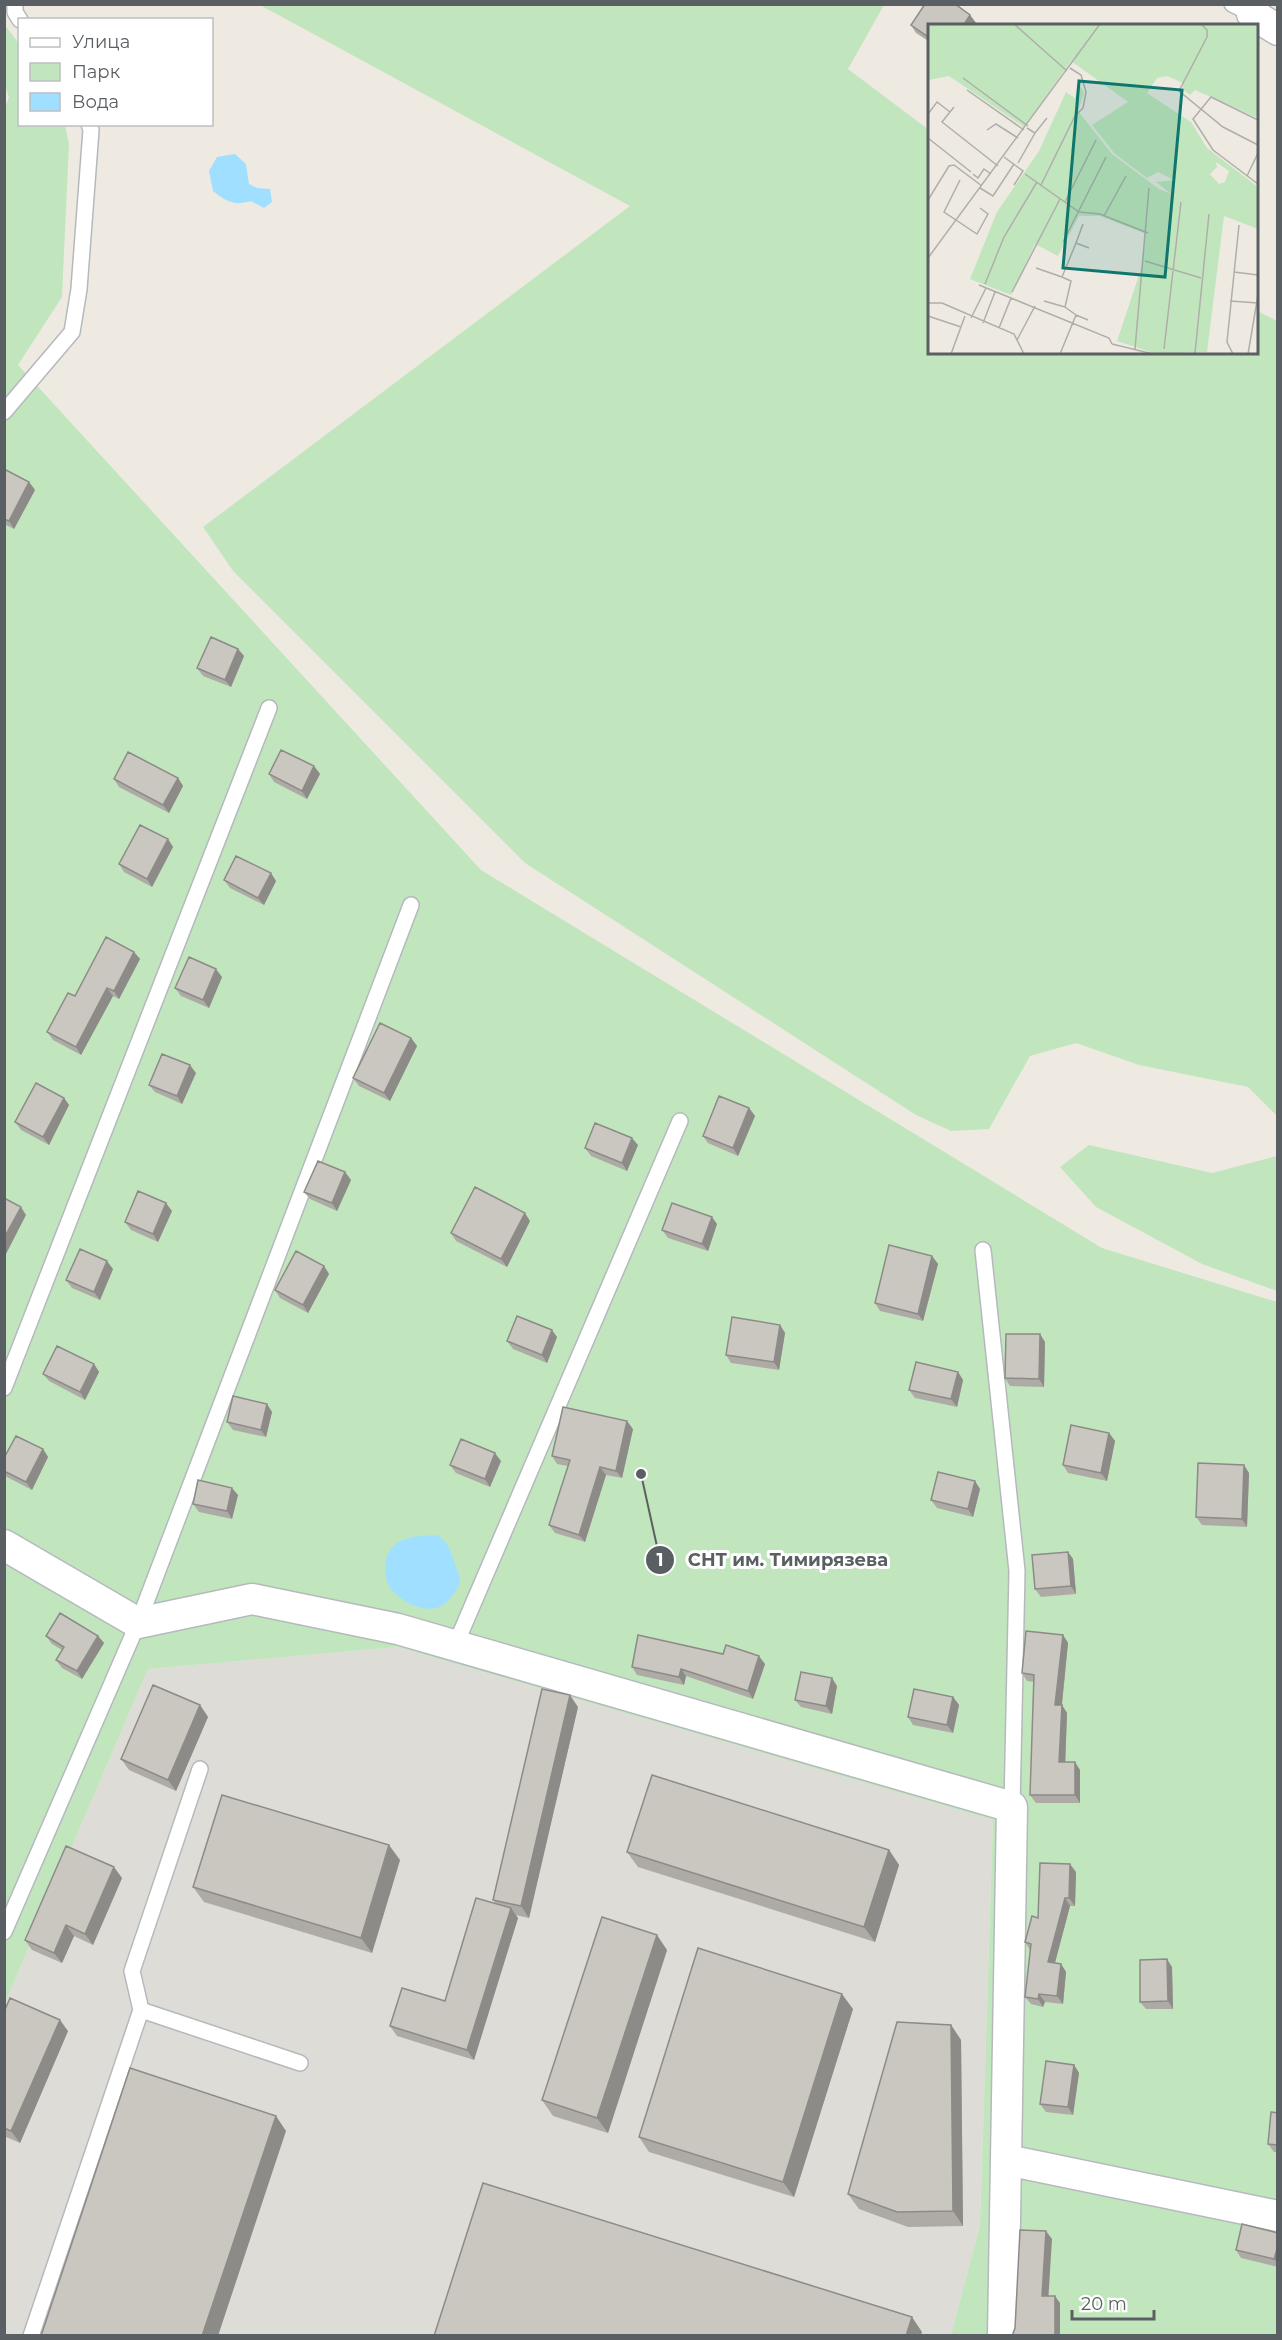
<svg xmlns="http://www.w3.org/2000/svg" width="1282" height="2340" viewBox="0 0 1282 2340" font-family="Montserrat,sans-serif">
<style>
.industrial{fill:#dedcd6}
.green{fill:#c1e6bd}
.water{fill:#a0dfff}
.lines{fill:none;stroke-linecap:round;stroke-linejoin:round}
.lane-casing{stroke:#b5b9bd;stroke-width:18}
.street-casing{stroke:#b5b9bd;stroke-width:33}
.lane{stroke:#fff;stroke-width:15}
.street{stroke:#fff;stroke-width:30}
.wall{fill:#aeaba6}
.shaded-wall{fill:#8d8b87}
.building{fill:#cac7c1;stroke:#8d8b87;stroke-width:1.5}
.inset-road{fill:none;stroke:#afaeab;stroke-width:1.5}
.view{fill:#0f766e;fill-opacity:0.15;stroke:#0f766e;stroke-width:3}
.inset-edge{fill:none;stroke:#5a5f63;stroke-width:3}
.leader{fill:none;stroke:#5a5f63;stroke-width:2}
.callout-dot{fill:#5a5f63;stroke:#fff;stroke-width:2}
.mark-label{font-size:18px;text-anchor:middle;font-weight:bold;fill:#fff}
.callout-label{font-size:18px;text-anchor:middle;font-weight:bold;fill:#5a5f63;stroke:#fff;stroke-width:6;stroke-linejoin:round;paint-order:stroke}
</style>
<rect width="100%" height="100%" fill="#eeeae2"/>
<path class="industrial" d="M397 1647 993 1820 980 2225 951 2335 5 2336V2003L148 1669Z"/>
<path class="green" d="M260 5H884L848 69 929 130 930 352H1256L1257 311 1277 321V1116L1248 1087 1139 1065 1076 1043 1030 1056 989 1129 951 1131 916 1115 525 863 233 571 203 527 630 206Z
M5 25 19 44 20 124 65 125 69 144 62 297 18 365 481 870 1102 1248 1277 1302V2335H951L980 2225 993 1820 397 1647 148 1669 5 2003 4 110 9 97 5 86Z
M1089 1145 1212 1173 1277 1156V1291L1202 1264 1096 1207 1060 1167Z"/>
<path class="water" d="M235 154 246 164 249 184 257 188 270 189 272 202 264 208 251 201C234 206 227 202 213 191L209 171 217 157Z
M437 1535C448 1542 450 1549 454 1561 455 1566 459 1573 460 1579 460 1584 456 1591 453 1595 449 1600 445 1605 439 1607 423 1614 395 1599 388 1584 385 1577 385 1569 386 1561 390 1536 417 1536 437 1535Z"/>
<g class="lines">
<defs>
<path id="lane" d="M15 4V12L20 20
M1232 4 1252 14
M4 412 72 332 79 289 91 130 89 124
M983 1250 1017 1571 1012 1807
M4 1388 269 708
M455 1646 680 1121
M4 1932 138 1623 411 905
M141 2010 132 1971 200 1769
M31 2336 141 2010 300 2063"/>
<path id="street" d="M1254 4 1252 14 1278 30
M4 1545 138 1623 252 1599 398 1629 1012 1807 1003 2336
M1007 2160 1278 2216"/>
</defs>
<use href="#lane" class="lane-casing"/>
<use href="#street" class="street-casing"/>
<use href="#lane" class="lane"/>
<use href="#street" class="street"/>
</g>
<path class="wall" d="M970 15 976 23 974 26H930V42L916 33 911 25Z
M4 469 29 482 35 490 14 529 4 524Z
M238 649 244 656 231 687 203 676 197 668Z
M314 766 320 774 307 799 274 782 269 774Z
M178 778 183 786 169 813 119 787 114 779Z
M168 839 173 847 152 887 124 872 119 864Z
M224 880 276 881 264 905 230 888Z
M134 952 140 959 119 999 113 996 81 1055 53 1040 47 1032 75 996Z
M222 977 209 1008 181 996 175 988Z
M411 1038 417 1046 390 1101 359 1086 353 1078Z
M196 1073 182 1104 155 1092 149 1085Z
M64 1098 69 1105 49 1145 21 1130 15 1122Z
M749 1108 755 1116 738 1156 708 1143 703 1136Z
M638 1145 627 1171 591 1156 585 1148Z
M345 1172 351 1180 337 1211 310 1199 304 1192Z
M172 1211 158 1242 131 1230 125 1222Z
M530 1221 507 1267 456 1241 451 1233Z
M717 1224 708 1251 668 1238 662 1230Z
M932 1256 938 1264 923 1321 880 1311 875 1303Z
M324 1266 329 1274 308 1313 280 1298 275 1290Z
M113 1269 100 1300 72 1288 66 1280Z
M780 1325 785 1333 779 1370 731 1363 726 1355Z
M557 1337 547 1363 513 1349 507 1341Z
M1045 1342 1044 1387 1010 1386 1005 1378Z
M94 1364 99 1372 85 1400 49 1381 43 1374Z
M958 1372 963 1380 957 1407 915 1398 909 1390Z
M267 1404 272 1412 266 1437 233 1430 227 1422Z
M633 1429 622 1478 606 1475 585 1542 555 1533 549 1525 568 1466 557 1464 552 1456Z
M1109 1433 1115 1441 1107 1481 1068 1473 1063 1465Z
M43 1449 48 1457 32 1490 5 1476 4 1458Z
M501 1461 490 1487 456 1473 450 1465Z
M1249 1473 1247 1527 1202 1525 1196 1517Z
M980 1489 973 1517 937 1508 931 1500Z
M238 1495 232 1519 199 1512 193 1504Z
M1068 1552 1073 1559 1076 1594 1041 1597 1035 1589Z
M1063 1635 1068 1643 1062 1705 1067 1713 1065 1762 1080 1770V1803H1036L1030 1795 1034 1682 1027 1681 1022 1673Z
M46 1636H98L104 1643 82 1679 62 1668 56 1660 62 1650 52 1644Z
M765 1664 753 1699 686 1676 684 1685 637 1675 632 1667Z
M837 1686 832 1714 801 1707 795 1700Z
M953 1697 959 1705 953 1733 913 1725 908 1717Z
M200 1705 208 1717 176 1791 129 1770 121 1759Z
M578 1707 529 1918 515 1915 518 1918 474 2060 397 2036 390 2026 445 2001 496 1904 493 1900Z
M889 1850 899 1865 875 1942 638 1867 627 1852Z
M400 1860 372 1953 204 1902 193 1887Z
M1076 1872 1075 1906H1070L1055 1963 1061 1964 1066 1972 1063 2004 1045 2002 1043 2007 1031 2004 1025 1997 1030 1950 1025 1942 1038 1918Z
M122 1878 93 1945 74 1936 62 1963 32 1950 25 1940Z
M667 1950 608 2133 553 2116 542 2100Z
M1172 1967 1173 2009H1146L1140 2002Z
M853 2009 794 2197 649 2152 639 2137Z
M4 2012 68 2031 20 2143 4 2136Z
M951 2025 961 2040 963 2226 908 2227 859 2209 848 2194Z
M1074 2065 1079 2073 1073 2115 1046 2112 1040 2104Z
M1278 2113V2152H1274L1268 2144Z
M1278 2233V2267L1241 2258 1236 2250Z"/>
<path class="shaded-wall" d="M970 15 976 23 974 26H963Z
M29 482 35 490 14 529 9 521Z
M238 649 244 656 231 687 225 680Z
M314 766 320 774 307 799 302 791Z
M178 778 183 786 169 813 163 805Z
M168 839 173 847 152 887 147 879Z
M271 873 276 881 264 905 258 898Z
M134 952 140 959 119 999 114 991Z
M216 969 222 977 209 1008 203 1000Z
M107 988 113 996 81 1055 76 1047Z
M411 1038 417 1046 390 1101 384 1093Z
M190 1065 196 1073 182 1104 177 1096Z
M64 1098 69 1105 49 1145 43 1137Z
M749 1108 755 1116 738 1156 733 1148Z
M632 1138 638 1145 627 1171 622 1163Z
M345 1172 351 1180 337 1211 332 1203Z
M166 1203 172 1211 158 1242 153 1234Z
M21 1207 26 1215 6 1254 4 1252V1238Z
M525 1213 530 1221 507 1267 501 1259Z
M712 1217 717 1224 708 1251 702 1244Z
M932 1256 938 1264 923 1321 918 1314Z
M107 1261 113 1269 100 1300 94 1292Z
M324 1266 329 1274 308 1313 303 1305Z
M780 1325 785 1333 779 1370 774 1362Z
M552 1330 557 1337 547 1363 542 1355Z
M1040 1334 1045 1342 1044 1387 1039 1379Z
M94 1364 99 1372 85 1400 80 1392Z
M958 1372 963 1380 957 1407 951 1399Z
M267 1404 272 1412 266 1437 261 1430Z
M627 1421 633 1429 622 1478 616 1471Z
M1109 1433 1115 1441 1107 1481 1101 1473Z
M43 1449 48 1457 32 1490 26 1482Z
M495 1453 501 1461 490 1487 485 1479Z
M1244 1465 1249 1473 1247 1527 1242 1519Z
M600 1467 606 1475 585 1542 579 1535Z
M975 1481 980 1489 973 1517 968 1509Z
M232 1488 238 1495 232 1519 227 1511Z
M1068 1552 1073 1559 1076 1594 1071 1586Z
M1063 1635 1068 1643 1061 1712 1055 1705Z
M98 1636 104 1643 82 1679 77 1671Z
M759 1656 765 1664 753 1699 748 1691Z
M681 1669 686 1676 684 1685 679 1677Z
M832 1678 837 1686 832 1714 826 1706Z
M570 1695 578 1707 529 1918 521 1906Z
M953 1697 959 1705 953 1733 947 1725Z
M200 1705 208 1717 176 1791 168 1780Z
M1062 1705 1067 1713 1065 1770 1059 1762Z
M1075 1762 1080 1770V1803L1075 1795Z
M389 1845 400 1860 372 1953 361 1938Z
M889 1850 899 1865 875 1942 864 1927Z
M1070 1864 1076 1872 1075 1906 1069 1898Z
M114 1867 122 1878 93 1945 85 1934Z
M1065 1898 1070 1906 1053 1970 1048 1962Z
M511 1908 518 1918 474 2060 467 2050Z
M66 1925 74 1936 62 1963 54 1953Z
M657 1935 667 1950 608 2133 597 2118Z
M1167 1959 1172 1967 1173 2009 1168 2001Z
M1061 1964 1066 1972 1063 2004 1057 1996Z
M842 1994 853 2009 794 2197 783 2182Z
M1039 1994 1045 2002 1043 2007 1038 1999Z
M60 2020 68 2031 20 2143 11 2131Z
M951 2025 961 2040 963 2226 953 2211Z
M1074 2065 1079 2073 1073 2115 1068 2107Z
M276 2116 286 2131 218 2336H202Z
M1046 2231 1052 2239 1048 2304 1042 2296Z
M1278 2246V2264L1274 2259Z
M1055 2296 1060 2303V2336H1055Z
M912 2317 922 2332 921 2336H906Z"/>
<path class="building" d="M925 4H955L970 15 963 26H930V38L911 25Z
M4 469 29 482 9 521 4 519Z
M211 637 238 649 225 680 197 668Z
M281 750 314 766 302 791 269 774Z
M128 752 178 778 163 805 114 779Z
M140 825 168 839 147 879 119 864Z
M236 856 271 873 258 898 224 880Z
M106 937 134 952 114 991 107 988 76 1047 47 1032 68 993 75 996Z
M189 957 216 969 203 1000 175 988Z
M380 1023 411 1038 384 1093 353 1078Z
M162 1054 190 1065 177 1096 149 1085Z
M36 1083 64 1098 43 1137 15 1122Z
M719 1096 749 1108 733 1148 703 1136Z
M595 1123 632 1138 622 1163 585 1148Z
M318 1161 345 1172 332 1203 304 1192Z
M475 1187 525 1213 501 1259 451 1233Z
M138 1191 166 1203 153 1234 125 1222Z
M4 1198 21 1207 4 1238Z
M672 1203 712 1217 702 1244 662 1230Z
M889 1245 932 1256 918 1314 875 1303Z
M80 1249 107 1261 94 1292 66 1280Z
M296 1251 324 1266 303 1305 275 1290Z
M517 1316 552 1330 542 1355 507 1341Z
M732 1317 780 1325 774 1362 726 1355Z
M1006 1334H1040L1039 1379 1005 1378Z
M57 1346 94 1364 80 1392 43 1374Z
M916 1362 958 1372 951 1399 909 1390Z
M233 1396 267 1404 261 1430 227 1422Z
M563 1407 627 1421 616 1471 600 1467 579 1535 549 1525 570 1460 552 1456Z
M1071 1425 1109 1433 1101 1473 1063 1465Z
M16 1436 43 1449 26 1482 4 1471V1458Z
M461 1439 495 1453 485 1479 450 1465Z
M1198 1463 1244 1465 1242 1519 1196 1517Z
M938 1472 975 1481 968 1509 931 1500Z
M198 1480 232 1488 227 1511 193 1504Z
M1068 1552 1071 1586 1035 1589 1032 1555Z
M60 1613 98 1636 77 1671 56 1660 64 1647 46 1636Z
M1026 1631 1063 1635 1055 1705H1062L1059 1762H1075V1795H1030L1034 1675 1022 1673Z
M638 1635 723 1654 726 1645 759 1656 748 1691 681 1669 679 1677 632 1667Z
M801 1672 832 1678 826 1706 795 1700Z
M153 1685 200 1705 168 1780 121 1759Z
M542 1689 570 1695 521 1906 493 1900Z
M914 1689 953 1697 947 1725 908 1717Z
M652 1775 889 1850 864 1927 627 1852Z
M222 1795 389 1845 361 1938 193 1887Z
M66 1846 114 1867 85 1934 66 1925 54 1953 25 1940Z
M1040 1863 1070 1864 1069 1898H1065L1048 1962 1061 1964 1057 1996 1039 1994 1038 1999 1025 1997 1031 1944 1025 1942 1032 1916 1038 1918Z
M476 1898 511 1908 467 2050 390 2026 402 1988 445 2001Z
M602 1917 657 1935 597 2118 542 2100Z
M698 1948 842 1994 783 2182 639 2137Z
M1167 1959 1168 2001 1140 2002V1960Z
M10 1998 60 2020 11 2131 4 2128V2012Z
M897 2022 951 2025 953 2211 897 2212 848 2194Z
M1046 2061 1074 2065 1068 2107 1040 2104Z
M130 2068 276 2116 202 2336H41Z
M1271 2112 1278 2113V2145L1268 2144Z
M483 2183 912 2317 906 2336H434Z
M1242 2224 1278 2233V2246L1274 2259 1236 2250Z
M1020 2230 1046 2231 1042 2296H1055V2336H1012L1015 2328Z"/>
<g transform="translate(928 24)">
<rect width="330" height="330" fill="#eeeae2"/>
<path d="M0 0H330V94L267 66 262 71 255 66V59L239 52 229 54 219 69 263 98 279 124 330 163V205L296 192 279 328 228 330 189 317 214 242 218 210 172 192H151L130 232 107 220 83 271 42 255 69 188 111 127 138 68 147 74 150 58 156 69 150 87 184 130 231 165 243 170 228 158 246 156 230 148 219 154 187 130 164 101 200 78 143 37 96 103 21 52 1 56ZM288 138 301 147 297 158 291 160 282 150 289 143Z" fill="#c1e6bd" fill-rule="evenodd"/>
<path class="inset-road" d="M86 0 139 47M273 0 279 6V13L251 67 295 103 330 121M35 54 100 102M39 66 96 106M26 83 14 98 70 142M0 90 9 78 22 88M330 96 283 73 265 95 285 126 330 160M59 106 68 100 90 114M107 109 119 94M0 114 43 148M76 133 95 147 86 161M90 139 107 109 99 104M45 150 50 154 56 145 63 150M97 150 151 188 172 190 220 209M319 152 330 129M32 156 16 188 49 210 60 190 52 184M113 161 147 92 155 84 158 68 153 51 142 44M52 164 65 172 86 140M0 176 21 142 26 141 54 162M137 178 168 116M176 192 198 152M135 218 178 133M148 219 155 200M0 234 172 0M217 237 273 254M108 244 134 253M306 248 330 251M57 260 76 213 109 158M51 261 181 314 184 320M84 268 132 175M116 277 137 283M302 277 330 279M0 279H14L86 310 96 330M148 291 137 283 143 257 134 253 148 219 161 224M0 292 33 303M43 294 58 264M55 299 67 268M71 304 83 274M89 316 107 282M184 320 225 330M207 325 221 164M236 325 253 178M267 329 281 190M23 330 37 292M132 330 148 291 160 296M305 330 299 318 311 201M320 330 330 271"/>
<path class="view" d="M151 57 254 66 237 253 135 244Z"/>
<rect width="330" height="330" class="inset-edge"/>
</g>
<path class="leader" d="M641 1474L660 1560"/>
<g class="callout-dot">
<circle cx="641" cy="1474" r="6"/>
<circle cx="660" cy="1560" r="15"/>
</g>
<g class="mark-label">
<text x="660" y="1566">1</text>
</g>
<g class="callout-label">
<text x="788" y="1566">СНТ им. Тимирязева</text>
</g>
<rect width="1282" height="2340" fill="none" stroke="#5a5f63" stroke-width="12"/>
<rect x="18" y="18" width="195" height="108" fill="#ffffff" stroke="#bdbfc1" stroke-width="1.5"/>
<rect x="30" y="38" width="30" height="9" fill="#ffffff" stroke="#bdbfc1" stroke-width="1.5"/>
<text x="72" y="48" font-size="18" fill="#5a5f63">Улица</text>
<rect x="30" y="63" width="30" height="18" fill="#c1e6bd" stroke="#bdbfc1" stroke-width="1.5"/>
<text x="72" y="78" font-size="18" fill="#5a5f63">Парк</text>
<rect x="30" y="93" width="30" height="18" fill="#a0dfff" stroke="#bdbfc1" stroke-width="1.5"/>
<text x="72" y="108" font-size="18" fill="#5a5f63">Вода</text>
<path d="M1072 2310v9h82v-9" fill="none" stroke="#5a5f63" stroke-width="3"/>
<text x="1081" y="2310" font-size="18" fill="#5a5f63" stroke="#ffffff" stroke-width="4.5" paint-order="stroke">20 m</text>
</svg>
